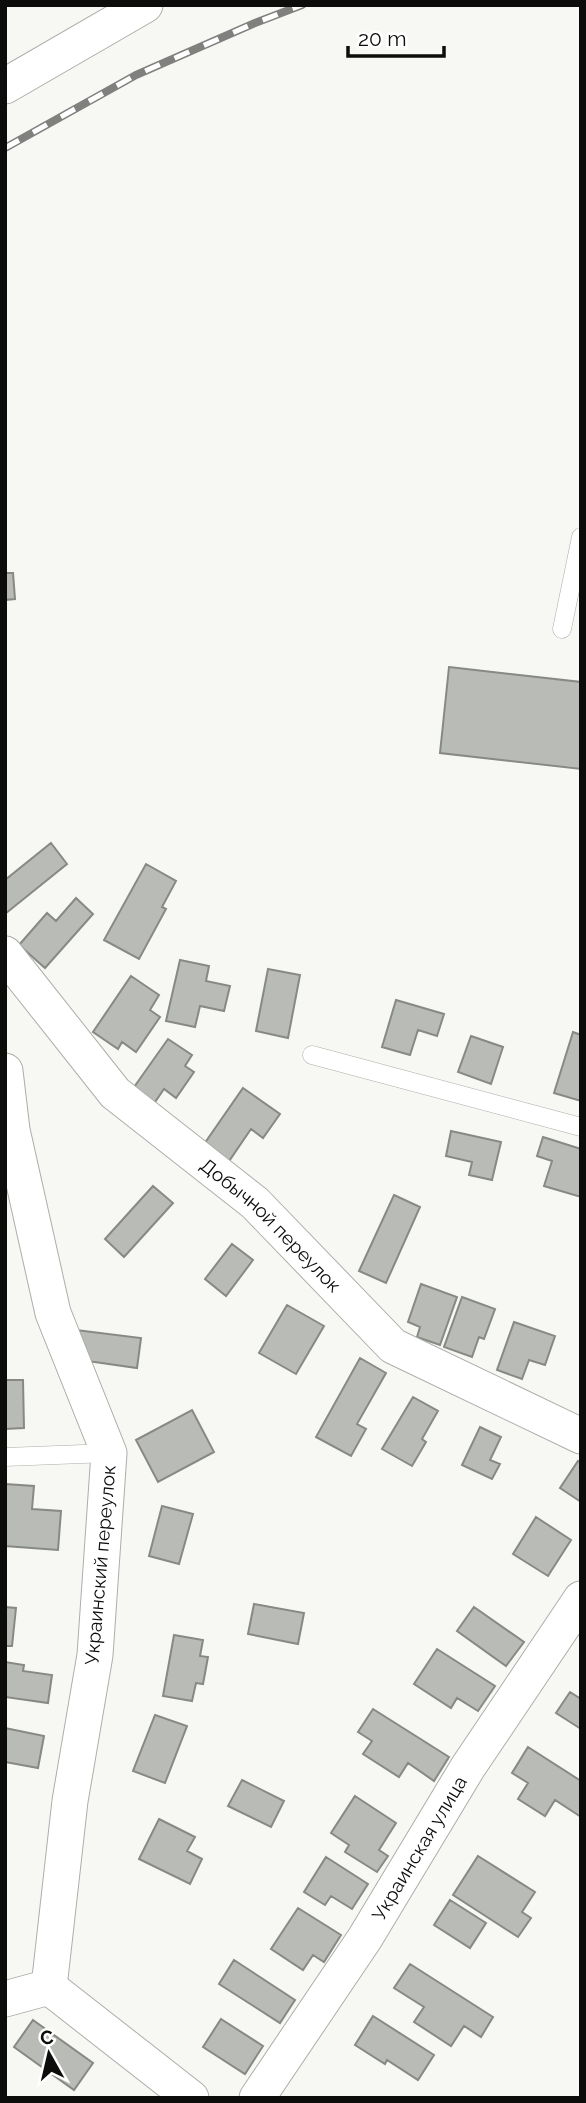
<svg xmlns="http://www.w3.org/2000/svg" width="586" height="2103" viewBox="0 0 586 2103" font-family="Raleway,sans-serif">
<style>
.building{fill:#b9bbb6;stroke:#878984;stroke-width:2}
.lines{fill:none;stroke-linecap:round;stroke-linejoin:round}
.service-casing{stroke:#acaea9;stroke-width:19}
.minor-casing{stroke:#acaea9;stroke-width:37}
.service{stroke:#fff;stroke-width:18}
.minor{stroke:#fff;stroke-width:35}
.rail-casing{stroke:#80807e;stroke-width:8}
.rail{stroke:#fff;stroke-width:5;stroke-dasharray:16;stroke-linecap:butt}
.labels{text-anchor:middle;stroke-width:7;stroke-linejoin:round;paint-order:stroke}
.street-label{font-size:19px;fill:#0c0c0b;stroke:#fff}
</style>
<rect width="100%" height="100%" fill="#f7f8f4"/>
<path class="building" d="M5 573H13L15 599 5 600V616Z
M449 667 581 682V769L440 753Z
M51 843 67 864 5 914V880Z
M146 864 176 881 162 907 166 909 139 959 104 940Z
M76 898 93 914 45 968 19 945 47 913 56 921Z
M180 960 209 966 206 981 230 986 224 1011 200 1006 195 1027 166 1021Z
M268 969 300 975 288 1038 256 1031Z
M131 976 159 995 150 1010 160 1017 136 1052 122 1042 118 1049 93 1032Z
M396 1000 444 1014 437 1036 418 1030 410 1055 382 1047Z
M573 1032 581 1035V1101L554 1093Z
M471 1036 503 1047 491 1084 458 1072Z
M168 1039 192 1055 185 1066 194 1072 176 1098 164 1089 153 1105 132 1090Z
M243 1088 280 1114 263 1138 251 1129 225 1167 200 1150Z
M451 1131 501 1142 492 1180 469 1175 472 1162 446 1156Z
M543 1137 581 1149V1197L544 1186 552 1161 537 1156Z
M153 1186 173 1203 124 1257 105 1239Z
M394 1195 420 1207 386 1283 359 1271Z
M232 1244 253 1260 226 1296 205 1279Z
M421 1284 457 1297 440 1345 417 1337 420 1327 408 1322Z
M462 1297 495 1309 484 1339 479 1337 472 1357 444 1347Z
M287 1305 324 1326 296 1374 259 1353Z
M514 1322 555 1336 545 1365 529 1360 522 1379 497 1370Z
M76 1330 141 1338 137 1368 73 1359Z
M360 1358 386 1373 357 1424 366 1429 351 1456 316 1437Z
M5 1380H23L24 1428 5 1429Z
M413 1397 438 1411 422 1439 426 1442 412 1466 382 1449Z
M192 1410 214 1452 158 1482 136 1440Z
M480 1427 501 1437 490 1460 500 1464 492 1479 462 1465Z
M578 1461 581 1463V1502L560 1488Z
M5 1484 34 1486 32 1509 61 1511 58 1550 5 1546Z
M162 1506 193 1514 179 1564 149 1556Z
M536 1517 571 1540 548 1576 513 1554Z
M254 1604 304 1613 298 1644 248 1634Z
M5 1607 16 1608 12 1646H5Z
M474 1607 524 1642 506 1666 457 1631Z
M174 1635 203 1640 200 1656 208 1657 203 1684 196 1683 192 1701 163 1696Z
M437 1649 495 1686 478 1711 457 1698 451 1708 414 1684Z
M5 1662 24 1665 23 1671 52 1675 48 1703 5 1697Z
M570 1692 581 1699V1729L556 1713Z
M373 1709 449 1757 434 1781 408 1763 399 1777 363 1754 372 1741 358 1732Z
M155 1715 187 1726 165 1783 133 1771Z
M5 1728 44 1736 38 1768 5 1762Z
M528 1747 581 1781V1817L555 1800 545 1816 518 1799 528 1783 512 1773Z
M242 1780 284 1801 271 1827 228 1806Z
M355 1796 396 1823 379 1850 388 1856 377 1872 345 1852 349 1845 331 1833Z
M159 1819 195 1837 187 1851 202 1859 190 1884 139 1859Z
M478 1856 535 1892 522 1912 531 1918 518 1937 453 1895Z
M326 1857 368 1884 352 1909 331 1896 325 1905 304 1892Z
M450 1900 486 1923 470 1948 434 1925Z
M298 1908 341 1935 324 1962 313 1955 303 1970 271 1949Z
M234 1960 295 2000 280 2023 219 1984Z
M410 1964 493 2017 481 2037 464 2026 451 2046 414 2022 424 2007 394 1988Z
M373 2016 434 2055 418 2080 387 2060 385 2064 355 2045Z
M221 2019 263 2046 245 2074 203 2047Z
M33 2020 93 2063 74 2090 14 2047Z"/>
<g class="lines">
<defs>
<path id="service" d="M562 629 581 537
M312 1055 581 1127
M5 1457 109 1453"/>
<g id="minor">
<path d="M5 86 145 5"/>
<path id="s1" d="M5 954 115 1093 255 1203 393 1346 581 1436"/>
<path d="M5 1071 12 1130 53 1313 109 1453 95 1655 70 1801 49 1987"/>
<path d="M5 1999 49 1987 191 2098"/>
<path id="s2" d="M257 2098 365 1938 468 1767 581 1599"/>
</g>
</defs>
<use href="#service" class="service-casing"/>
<use href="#minor" class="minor-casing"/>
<use href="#service" class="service"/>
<use href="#minor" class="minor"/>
<defs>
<path id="rail" d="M5 148 136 75 255 23 302 5"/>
</defs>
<use href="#rail" class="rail-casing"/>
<use href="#rail" class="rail"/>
</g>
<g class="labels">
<g class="street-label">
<text dy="7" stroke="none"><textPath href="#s1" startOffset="382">Добычной переулок</textPath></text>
<text transform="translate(100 1565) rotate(-85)" y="7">Украинский переулок</text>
<text dy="7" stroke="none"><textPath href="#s2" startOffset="298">Украинская улица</textPath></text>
</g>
</g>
<rect width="586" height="2103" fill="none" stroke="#0c0c0b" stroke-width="14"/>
<g transform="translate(49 2054) rotate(352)" stroke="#ffffff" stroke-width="5" paint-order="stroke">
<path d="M0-5L12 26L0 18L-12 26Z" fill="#0c0c0b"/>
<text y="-10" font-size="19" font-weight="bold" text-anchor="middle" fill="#0c0c0b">С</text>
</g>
<path d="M348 46v10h96v-10" fill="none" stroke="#0c0c0b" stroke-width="3.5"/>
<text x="358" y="46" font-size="21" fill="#0c0c0b" stroke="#ffffff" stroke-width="5" paint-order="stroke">20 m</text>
</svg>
